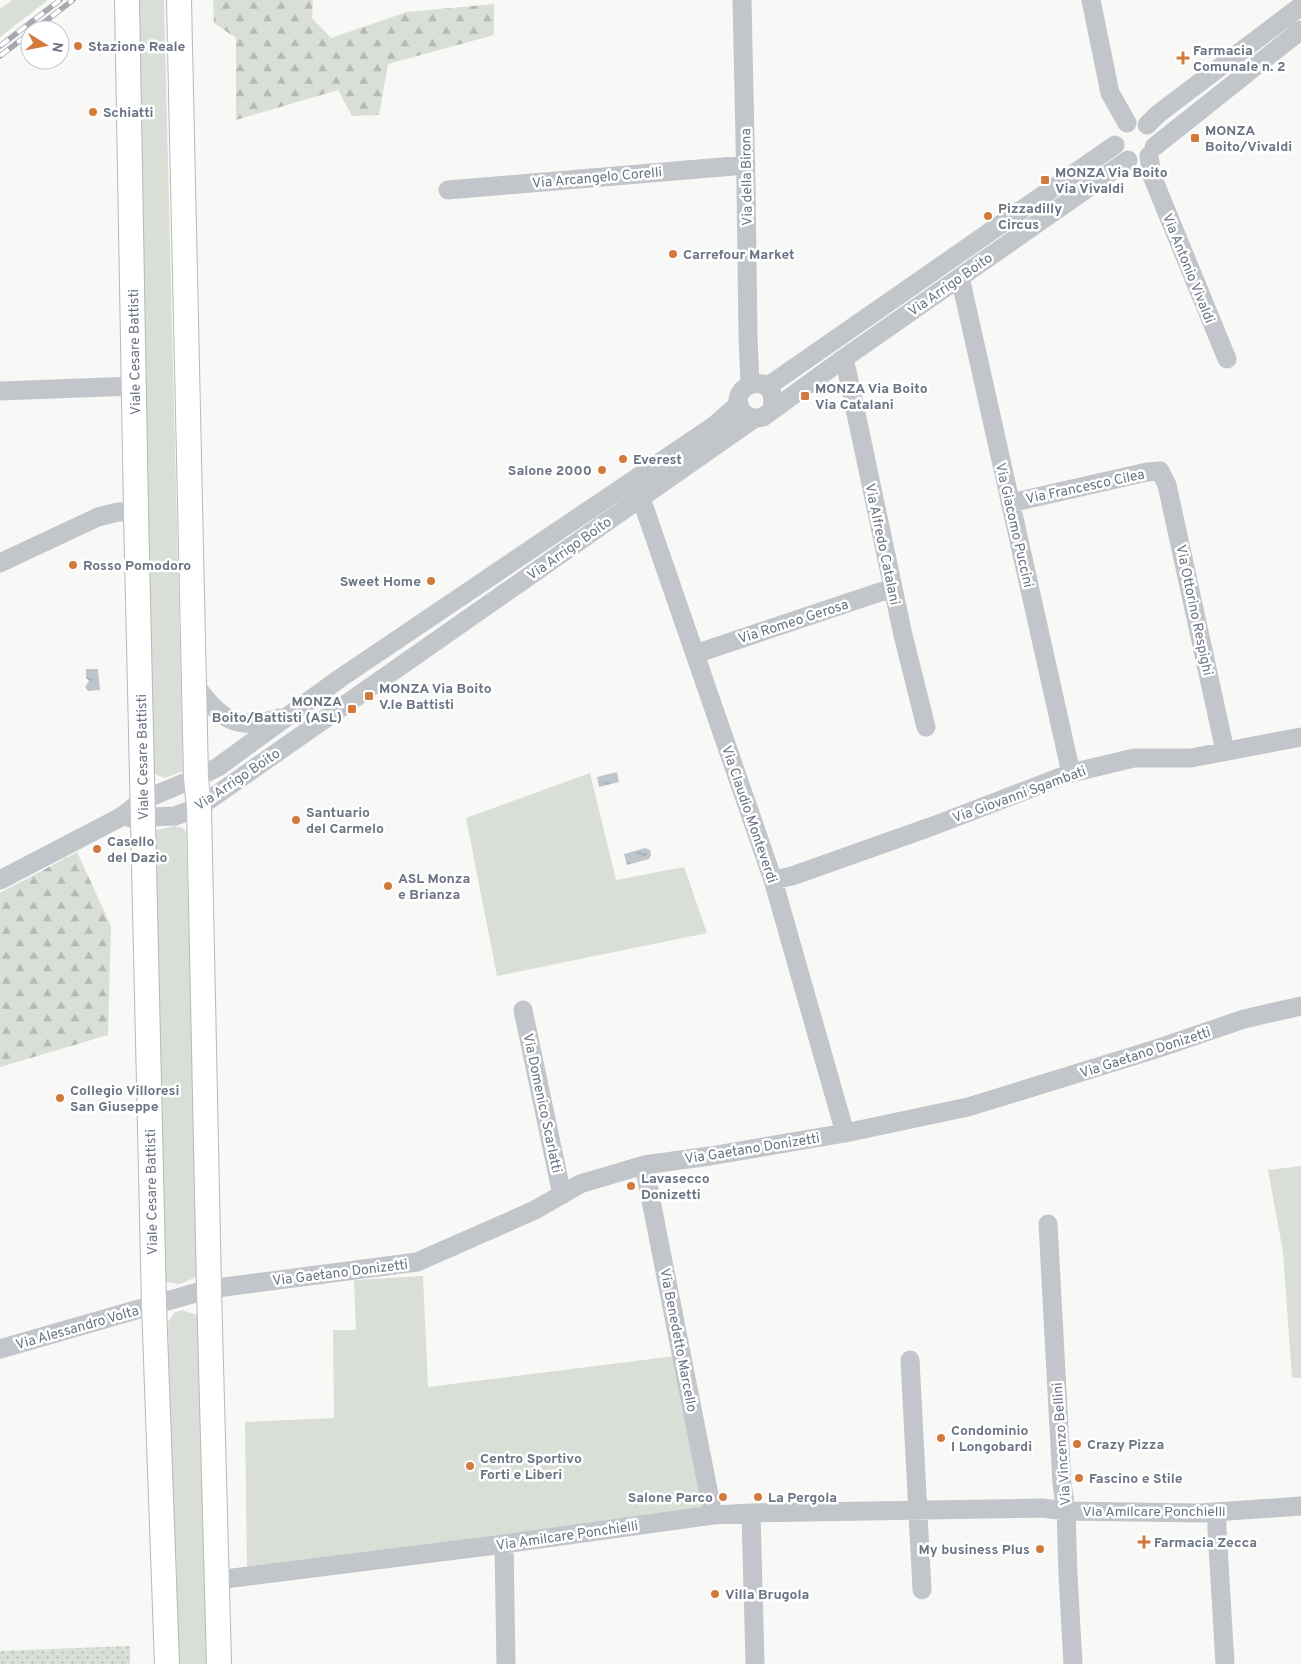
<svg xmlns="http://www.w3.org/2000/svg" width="1301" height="1664" viewBox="0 0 1301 1664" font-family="Overpass,sans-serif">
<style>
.green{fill:#d9ded7}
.forest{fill:url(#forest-firs)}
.garden{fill:url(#garden-dots)}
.water{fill:url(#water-ripples)}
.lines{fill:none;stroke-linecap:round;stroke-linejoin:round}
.major-casing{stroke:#b6b8bd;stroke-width:26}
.minor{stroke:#c2c5c9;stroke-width:19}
.major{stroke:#fff;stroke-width:24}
.rail-casing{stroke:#a6a9af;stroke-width:5.5}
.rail{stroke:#fff;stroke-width:4;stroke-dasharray:11;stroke-linecap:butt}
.poi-dot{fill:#d2793c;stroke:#fff;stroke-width:2}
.labels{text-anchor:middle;stroke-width:5;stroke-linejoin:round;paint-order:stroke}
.poi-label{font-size:14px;font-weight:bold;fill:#6a7484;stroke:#fff;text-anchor:start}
.street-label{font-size:14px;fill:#6a7484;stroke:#fff}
</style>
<defs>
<pattern id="forest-firs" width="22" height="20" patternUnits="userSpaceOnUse" patternTransform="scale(1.25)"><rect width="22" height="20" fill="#d9ded7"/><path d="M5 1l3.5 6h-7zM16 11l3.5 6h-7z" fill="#b4b9b4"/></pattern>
<pattern id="garden-dots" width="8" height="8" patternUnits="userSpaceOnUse" patternTransform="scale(1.25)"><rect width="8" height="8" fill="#d9ded7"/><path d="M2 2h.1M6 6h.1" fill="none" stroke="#b4b9b4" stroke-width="1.8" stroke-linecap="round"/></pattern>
<pattern id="water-ripples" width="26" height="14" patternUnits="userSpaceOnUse" patternTransform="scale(1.25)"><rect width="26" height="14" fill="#bec5cb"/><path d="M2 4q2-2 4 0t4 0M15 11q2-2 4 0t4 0" fill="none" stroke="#9ea5aa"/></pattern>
</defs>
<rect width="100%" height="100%" fill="#f8f8f6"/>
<path class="green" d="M12 0H48L0 37V9Z
M136 0H164L183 771 165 778 150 772Z
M590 773 616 880 684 867 707 933 497 976 466 818Z
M175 826 183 828 186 832 198 1267 196 1277 180 1284 166 1282 162 1276 152 842 156 830Z
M1301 1166V1378H1292L1283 1252 1268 1170Z
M423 1276 428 1387 675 1356 703 1510 247 1569 245 1422 334 1418 333 1330H356L354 1280Z
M182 1310 197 1315 200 1320 209 1664H175L168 1322 174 1313Z"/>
<path class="forest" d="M213 0H313L312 18 331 38 407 12 494 4V35L388 64 379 115 352 116 338 90 236 120V38L214 23Z
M77 852 111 926 108 1035 0 1067V893Z"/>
<path class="garden" d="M130 1646V1664H0V1651Z"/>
<path class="water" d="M86 669H98L100 690 88 691 85 687 89 681 86 678Z
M617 772 619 782 599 787 597 777Z
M645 848 650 850 651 855 649 859 627 865 624 854Z"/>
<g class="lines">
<defs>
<path id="major" d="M127 0 136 512 154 1304 167 1664
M179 0 196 778 199 807 209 1289 219 1664"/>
</defs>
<use href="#major" class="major-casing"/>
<path class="minor" d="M742 0 746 186 748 336 750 384
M1091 0 1110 93 1127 123
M1147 125 1158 114 1301 6
M1154 147 1301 30
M1149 156 1152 176 1227 359
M448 190 746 165
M960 277 1071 773
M843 359 847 371 903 635 926 727
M765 386 774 382 1115 145
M0 391 134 386
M772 409C780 366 723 385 742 411 747 418 754 419 763 417L843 359 1128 160
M641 498 773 880 845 1133
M1010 503 1147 472 1160 471 1167 485 1225 751
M0 563 98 517 118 512H136
M695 654 892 588
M195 685C221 719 235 732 279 718
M130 818 175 816 199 807 755 418
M0 880 121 817 143 800 196 778 218 767 339 679 715 425 739 404
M773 880 792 876 933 826 1071 773 1134 758H1191L1301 737
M523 1010 562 1195
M644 1165 713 1515
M1048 1224 1062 1484 1066 1511 1068 1575 1073 1664
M0 1349 209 1289 417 1262 535 1210 580 1184 644 1165 710 1156 845 1133 968 1107 1156 1049 1244 1019 1301 1006
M910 1360 922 1590
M1217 1512V1529L1225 1664
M751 1513 755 1664
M504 1544 506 1664
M217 1580 504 1544 713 1515 751 1513 1042 1508 1066 1511 1200 1513 1301 1506"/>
<use href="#major" class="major"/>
<defs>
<path id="rail" d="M34 30 73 0
M0 46 60 0
M0 56 30 33"/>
</defs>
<use href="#rail" class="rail-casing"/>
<use href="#rail" class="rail"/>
</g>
<g class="poi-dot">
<circle cx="78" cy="46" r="5"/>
<path d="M1180.5 50.5h5v5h5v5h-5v5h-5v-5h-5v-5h5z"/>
<circle cx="93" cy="112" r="5"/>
<rect x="1190" y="133" width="10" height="10" rx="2.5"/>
<rect x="1040" y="175" width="10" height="10" rx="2.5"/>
<circle cx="988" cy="216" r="5"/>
<circle cx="673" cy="254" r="5"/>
<rect x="800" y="391" width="10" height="10" rx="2.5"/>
<circle cx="623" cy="459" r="5"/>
<circle cx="602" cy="470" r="5"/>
<circle cx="73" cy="565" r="5"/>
<circle cx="431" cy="581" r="5"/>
<rect x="364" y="691" width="10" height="10" rx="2.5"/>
<rect x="347" y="704" width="10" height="10" rx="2.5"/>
<circle cx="296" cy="820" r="5"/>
<circle cx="97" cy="849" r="5"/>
<circle cx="388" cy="886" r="5"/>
<circle cx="60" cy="1098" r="5"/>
<circle cx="631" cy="1186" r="5"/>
<circle cx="941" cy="1438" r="5"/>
<circle cx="1077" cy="1444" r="5"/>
<circle cx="470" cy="1466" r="5"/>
<circle cx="1079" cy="1478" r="5"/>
<circle cx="723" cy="1497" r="5"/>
<circle cx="758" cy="1497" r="5"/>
<path d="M1141.5 1534.5h5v5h5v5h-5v5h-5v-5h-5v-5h5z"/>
<circle cx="1040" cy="1549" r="5"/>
<circle cx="715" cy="1594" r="5"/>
</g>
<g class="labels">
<g class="poi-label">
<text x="88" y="51">Stazione Reale</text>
<text x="1193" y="55">Farmacia<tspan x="1193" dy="16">Comunale n. 2</tspan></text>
<text x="103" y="117">Schiatti</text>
<text x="1205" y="135">MONZA<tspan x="1205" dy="16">Boito/Vivaldi</tspan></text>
<text x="1055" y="177">MONZA Via Boito<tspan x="1055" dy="16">Via Vivaldi</tspan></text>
<text x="998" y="213">Pizzadilly<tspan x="998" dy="16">Circus</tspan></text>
<text x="683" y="259">Carrefour Market</text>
<text x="815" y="393">MONZA Via Boito<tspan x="815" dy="16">Via Catalani</tspan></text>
<text x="633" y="464">Everest</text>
<text x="592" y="475" text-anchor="end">Salone 2000</text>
<text x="83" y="570">Rosso Pomodoro</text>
<text x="421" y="586" text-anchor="end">Sweet Home</text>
<text x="379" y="693">MONZA Via Boito<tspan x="379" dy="16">V.le Battisti</tspan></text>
<text x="342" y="706" text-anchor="end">MONZA<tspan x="342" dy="16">Boito/Battisti (ASL)</tspan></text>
<text x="306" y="817">Santuario<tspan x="306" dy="16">del Carmelo</tspan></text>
<text x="107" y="846">Casello<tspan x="107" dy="16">del Dazio</tspan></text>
<text x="398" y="883">ASL Monza<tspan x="398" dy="16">e Brianza</tspan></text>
<text x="70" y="1095">Collegio Villoresi<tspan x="70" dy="16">San Giuseppe</tspan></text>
<text x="641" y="1183">Lavasecco<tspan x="641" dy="16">Donizetti</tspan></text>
<text x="951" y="1435">Condominio<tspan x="951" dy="16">I Longobardi</tspan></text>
<text x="1087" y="1449">Crazy Pizza</text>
<text x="480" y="1463">Centro Sportivo<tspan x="480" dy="16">Forti e Liberi</tspan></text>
<text x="1089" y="1483">Fascino e Stile</text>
<text x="713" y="1502" text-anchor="end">Salone Parco</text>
<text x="768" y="1502">La Pergola</text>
<text x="1154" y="1547">Farmacia Zecca</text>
<text x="1030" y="1554" text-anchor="end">My business Plus</text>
<text x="725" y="1599">Villa Brugola</text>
</g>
<g class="street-label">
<text transform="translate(597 177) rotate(-5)" y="5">Via Arcangelo Corelli</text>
<text transform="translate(746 177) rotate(-91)" y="5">Via della Birona</text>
<text transform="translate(1189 268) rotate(68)" y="5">Via Antonio Vivaldi</text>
<text transform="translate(950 284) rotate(-35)" y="5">Via Arrigo Boito</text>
<text transform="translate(134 352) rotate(-91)" y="5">Viale Cesare Battisti</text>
<text transform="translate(1085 486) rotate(-12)" y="5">Via Francesco Cilea</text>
<text transform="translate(1015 525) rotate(77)" y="5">Via Giacomo Puccini</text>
<text transform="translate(883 544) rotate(78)" y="5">Via Alfredo Catalani</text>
<text transform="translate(569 548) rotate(-35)" y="5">Via Arrigo Boito</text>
<text transform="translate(1195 610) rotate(78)" y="5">Via Ottorino Respighi</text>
<text transform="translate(793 621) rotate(-18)" y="5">Via Romeo Gerosa</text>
<text transform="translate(142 757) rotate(-91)" y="5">Viale Cesare Battisti</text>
<text transform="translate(237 779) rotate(-34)" y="5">Via Arrigo Boito</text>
<text transform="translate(1019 794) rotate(-20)" y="5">Via Giovanni Sgambati</text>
<text transform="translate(750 814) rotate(71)" y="5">Via Claudio Monteverdi</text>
<text transform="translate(1145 1052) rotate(-18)" y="5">Via Gaetano Donizetti</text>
<text transform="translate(543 1103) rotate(78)" y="5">Via Domenico Scarlatti</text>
<text transform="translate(752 1148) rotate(-9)" y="5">Via Gaetano Donizetti</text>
<text transform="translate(151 1192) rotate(-91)" y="5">Viale Cesare Battisti</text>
<text transform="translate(340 1272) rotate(-7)" y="5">Via Gaetano Donizetti</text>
<text transform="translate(77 1327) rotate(-16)" y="5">Via Alessandro Volta</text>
<text transform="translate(679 1340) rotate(79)" y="5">Via Benedetto Marcello</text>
<text transform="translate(1061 1444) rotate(-94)" y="5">Via Vincenzo Bellini</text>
<text x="1154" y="1516">Via Amilcare Ponchielli</text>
<text transform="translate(567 1535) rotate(-8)" y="5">Via Amilcare Ponchielli</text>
</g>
</g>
<g transform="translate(45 45) rotate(100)"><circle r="24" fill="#ffffff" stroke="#c3c7ce"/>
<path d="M0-4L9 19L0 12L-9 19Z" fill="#d2793c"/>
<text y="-8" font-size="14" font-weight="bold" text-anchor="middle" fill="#6a7484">N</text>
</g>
</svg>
